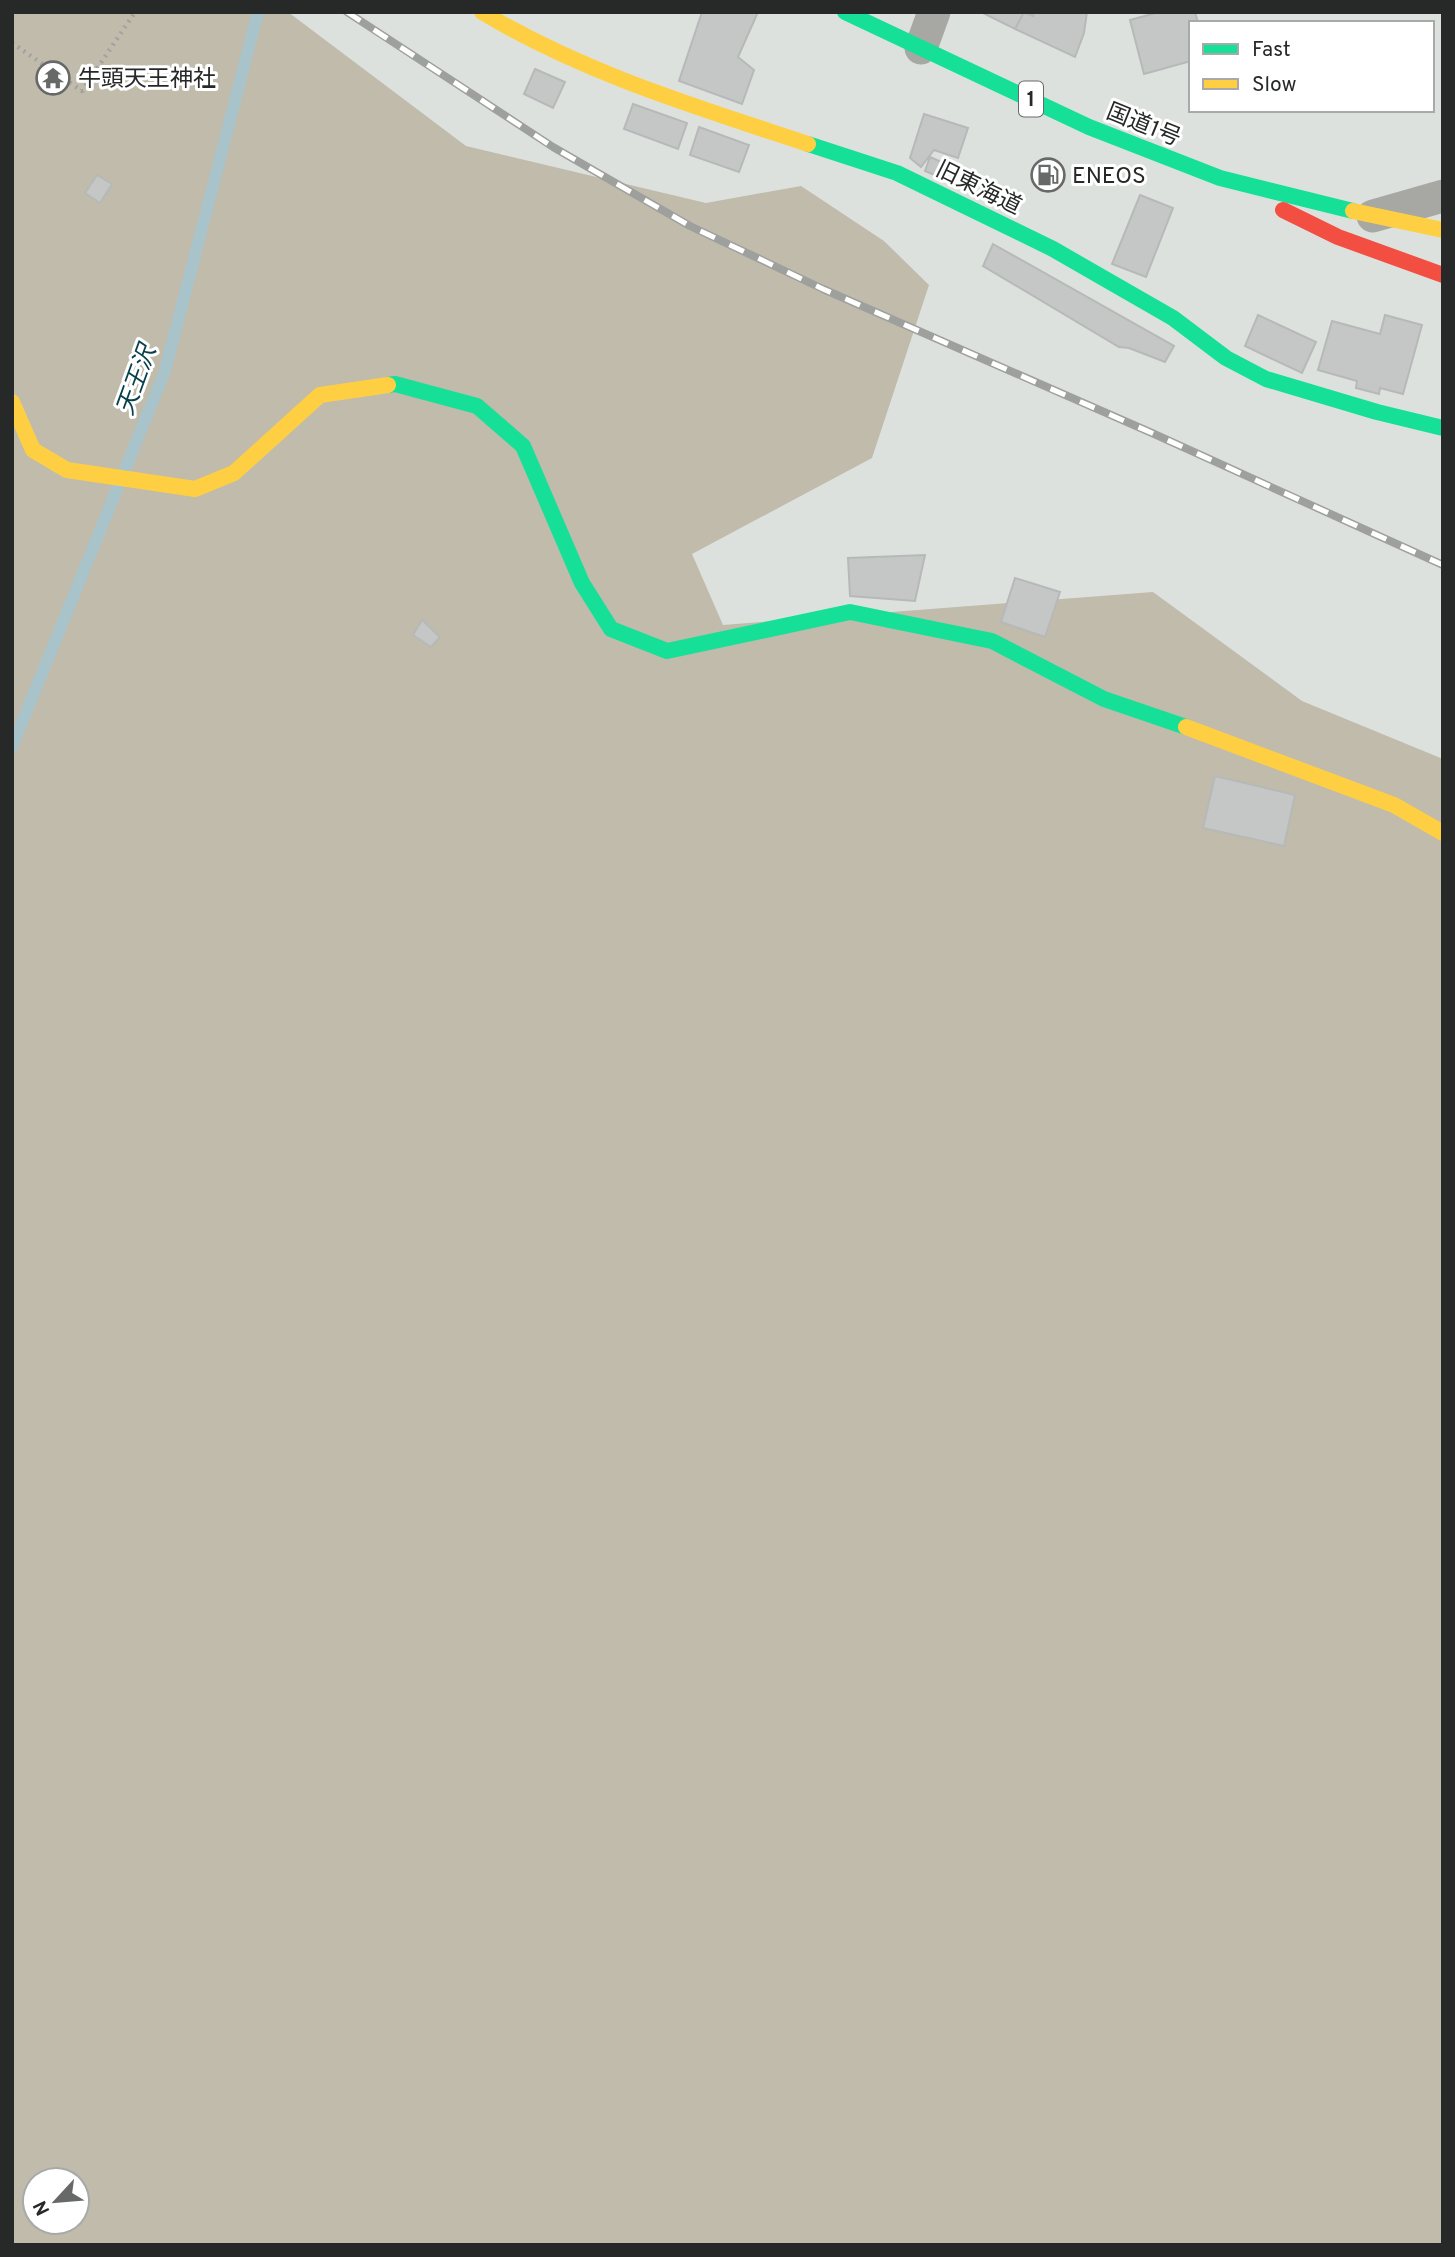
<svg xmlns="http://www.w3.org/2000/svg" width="1455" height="2257" viewBox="0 0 1455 2257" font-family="Overpass,'Noto Sans JP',sans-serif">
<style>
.forest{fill:#c0bbaa;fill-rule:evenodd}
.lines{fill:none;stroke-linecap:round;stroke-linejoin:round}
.stream{stroke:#a8c4ca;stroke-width:12}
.building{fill:#c4c7c5;stroke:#b6b9b8;stroke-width:2}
.path{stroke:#a1a29f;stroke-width:4.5;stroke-dasharray:2 5;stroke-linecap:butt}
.street{stroke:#a7a8a3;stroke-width:33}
.fast{stroke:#16e098;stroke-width:16}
.slow{stroke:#ffcf43;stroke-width:16}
.jam{stroke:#f24e42;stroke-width:16}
.rail-casing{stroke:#9ea09d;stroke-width:8}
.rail{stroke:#fff;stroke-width:5;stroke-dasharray:16;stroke-linecap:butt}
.labels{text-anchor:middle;stroke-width:6;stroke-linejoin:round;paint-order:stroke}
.shield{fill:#fff;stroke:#676968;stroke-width:2}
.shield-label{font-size:21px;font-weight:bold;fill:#262927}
.poi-label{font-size:23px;fill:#262927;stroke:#fff;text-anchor:start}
.street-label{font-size:23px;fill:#262927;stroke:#fff}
.water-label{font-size:24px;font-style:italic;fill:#06404b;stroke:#fff}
</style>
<rect width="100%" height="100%" fill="#dde1de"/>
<path class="forest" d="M12 12H288L466 146 706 203 801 186 884 241 929 285 872 458 692 554 723 625 1153 592 1302 701 1443 759V2245H12ZM35 2180H77V2222H35Z"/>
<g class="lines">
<path class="stream" d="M12 747 165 371 258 12"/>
</g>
<path class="building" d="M702 12H758L738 57 754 70 742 104 679 81Z
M981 12H1024L1015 29Z
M1024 12 1033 16 1034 12H1087L1084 33 1075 57 1015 29Z
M1159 12H1195L1198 23H1191V61L1144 74 1130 20Z
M535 69 565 82 553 108 524 94Z
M633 104 687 123 678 149 624 129Z
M924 114 968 128 958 158 934 150 921 167 910 158Z
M699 127 749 145 739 172 690 155Z
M930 157 944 163 939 177 925 171Z
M97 175 112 184 100 203 85 193Z
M1140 195 1173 208 1146 277 1112 264Z
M993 244 1174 346 1165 362 1129 348 1119 347 983 266Z
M1258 315 1316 342 1302 373 1245 346Z
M1385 315 1422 325 1403 394 1380 388 1379 394 1356 388 1357 381 1318 370 1332 321 1380 334Z
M925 555 915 601 850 596 848 558Z
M1015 578 1060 592 1045 637 1001 622Z
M422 620 440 637 431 647 413 635Z
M1215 776 1295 795 1284 846 1203 828Z"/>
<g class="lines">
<path class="path" d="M12 43 82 91 135 12"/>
<path class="street" d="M921 48 934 12
M1373 216 1443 196"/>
<path class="fast" d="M845 12 1089 127 1220 178 1353 211
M808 144 897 173 1053 249 1173 318 1226 358 1266 379 1377 412 1443 428
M388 385 395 384 477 406 523 446 582 583 611 629 667 651 850 612 992 641 1104 699 1186 727"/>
<path class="slow" d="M482 12C583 73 697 107 808 144
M1353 211 1443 230
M12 402 33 450 67 470 195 489 234 473 320 395 388 385
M1186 727 1394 805 1443 833"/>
<path class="jam" d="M1283 210 1338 237 1443 275"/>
<defs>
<path id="rail" d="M347 12 553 147 690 226 823 289 1152 433 1443 565"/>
</defs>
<use href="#rail" class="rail-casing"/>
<use href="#rail" class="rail"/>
</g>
<defs>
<symbol id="temple-ring" viewBox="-11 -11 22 22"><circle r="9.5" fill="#fff" stroke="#666967" stroke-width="1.5"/><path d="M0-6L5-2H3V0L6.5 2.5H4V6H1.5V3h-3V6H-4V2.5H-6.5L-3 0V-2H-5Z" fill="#666967"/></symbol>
<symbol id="fuel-ring" viewBox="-11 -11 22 22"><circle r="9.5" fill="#fff" stroke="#666967" stroke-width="1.5"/><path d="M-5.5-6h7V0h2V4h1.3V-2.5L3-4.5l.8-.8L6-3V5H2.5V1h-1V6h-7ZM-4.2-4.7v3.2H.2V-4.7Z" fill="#666967"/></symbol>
</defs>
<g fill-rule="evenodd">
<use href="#temple-ring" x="34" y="59" width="38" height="38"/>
<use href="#fuel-ring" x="1029" y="156" width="38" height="38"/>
</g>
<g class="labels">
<rect class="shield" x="1019" y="81.5" width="24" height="35" rx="5"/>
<g class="shield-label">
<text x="1031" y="106">1</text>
</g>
<g class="poi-label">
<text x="78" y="86">牛頭天王神社</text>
<text x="1072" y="183">ENEOS</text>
</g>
<g class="street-label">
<text transform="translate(1144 124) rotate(22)" y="8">国道1号</text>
<text transform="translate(979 187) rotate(26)" y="8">旧東海道</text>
</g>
<g class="water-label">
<text transform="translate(136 380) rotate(-70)" y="8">天王沢</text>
</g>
</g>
<rect width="1455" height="2257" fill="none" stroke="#262927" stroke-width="28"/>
<rect x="1189" y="21" width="245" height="91" fill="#ffffff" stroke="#a8a9a9" stroke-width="2"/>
<rect x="1203" y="44" width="35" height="10" fill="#16e098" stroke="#a8a9a9" stroke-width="2"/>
<text x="1252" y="56" font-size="21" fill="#262927">Fast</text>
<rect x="1203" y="79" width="35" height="10" fill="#ffcf43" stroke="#a8a9a9" stroke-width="2"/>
<text x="1252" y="91" font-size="21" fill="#262927">Slow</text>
<g transform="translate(56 2201) rotate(244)"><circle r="33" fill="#ffffff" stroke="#a8a9a9" stroke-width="2"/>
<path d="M0-5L12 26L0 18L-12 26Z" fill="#666967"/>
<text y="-10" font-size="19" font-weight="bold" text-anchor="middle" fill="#262927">N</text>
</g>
</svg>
